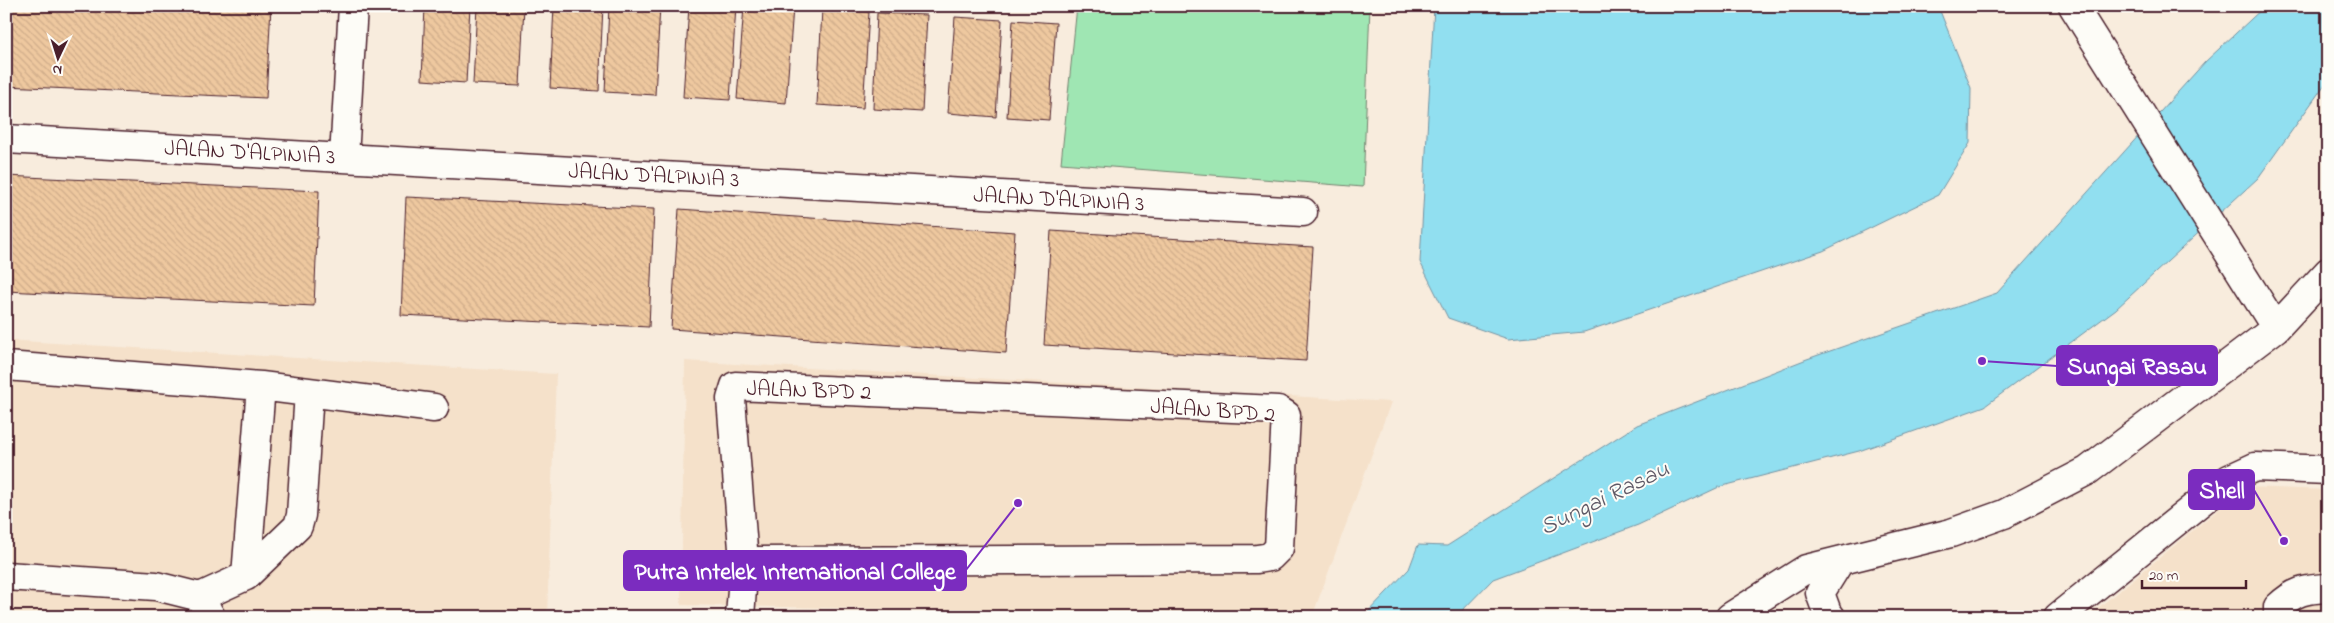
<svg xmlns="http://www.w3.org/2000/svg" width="2334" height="623" viewBox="0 0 2334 623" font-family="'Indie Flower',sans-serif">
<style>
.built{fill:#f5e1ca}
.park{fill:#9fe6b3;stroke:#74826f}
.water{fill:#91dff0;stroke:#7592a1}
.building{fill:url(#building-back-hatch);stroke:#4a1f2b}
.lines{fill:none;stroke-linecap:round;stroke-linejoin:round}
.minor-casing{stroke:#4a1f2b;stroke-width:31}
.minor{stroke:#fdfcf7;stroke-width:28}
.labels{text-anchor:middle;stroke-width:4;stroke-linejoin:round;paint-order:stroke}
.street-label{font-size:22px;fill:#4a1f2b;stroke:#fdfcf7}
.water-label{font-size:24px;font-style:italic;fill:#5f5966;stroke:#fdfcf7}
.leader{fill:none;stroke:#7b2cbf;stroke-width:2}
.callout-dot{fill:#7b2cbf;stroke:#fdfcf7;stroke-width:2}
.callout{fill:#7b2cbf;stroke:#7b2cbf;stroke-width:2}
.callout-label{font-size:24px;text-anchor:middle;font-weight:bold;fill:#fff}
</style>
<defs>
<pattern id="building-back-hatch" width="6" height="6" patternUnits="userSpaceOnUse" patternTransform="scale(1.25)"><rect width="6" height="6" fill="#eec89f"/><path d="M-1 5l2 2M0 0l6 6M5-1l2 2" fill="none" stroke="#ceab89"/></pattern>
</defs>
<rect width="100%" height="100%" fill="#f8ecdd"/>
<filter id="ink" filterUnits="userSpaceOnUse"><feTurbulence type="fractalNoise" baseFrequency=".02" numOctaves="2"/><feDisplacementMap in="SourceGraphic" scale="10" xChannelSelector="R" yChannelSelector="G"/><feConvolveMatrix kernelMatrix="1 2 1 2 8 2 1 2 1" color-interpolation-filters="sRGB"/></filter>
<g filter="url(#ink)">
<path class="built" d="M6 340 556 374 547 617H6Z
M685 361 1391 402 1312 617 681 605Z
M2246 487 2328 490V617H2087Z"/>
<path class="park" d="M1077 6H1370L1363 187 1061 163Z"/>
<path class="water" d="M1434 6H1938L1971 88 1970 143 1938 195 1823 251 1584 332 1508 339 1448 318 1420 262Z
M2265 6H2328V80L2258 178 2116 309 1985 406 1859 451 1719 487 1638 525 1493 579 1456 617H1363L1409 569 1418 545 1447 546 1637 425 1807 359 1997 293 2205 62Z"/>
<path class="building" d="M6 6H271L266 98 6 86Z
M425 6H470L466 83 422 80Z
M477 6H524L520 86 473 84Z
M554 6H603L599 91 550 88Z
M609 6H660L655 95 605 92Z
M689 6H736L730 100 683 97Z
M744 6 793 7 786 103 737 99Z
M822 9 869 12 863 108 817 105Z
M877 13 927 15 922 112 873 109Z
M955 17 1002 20 996 117 948 113Z
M1013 20 1056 23 1049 120 1007 117Z
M6 176 319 191 314 306 6 291Z
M406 197 654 209 649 327 401 315Z
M679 209 1015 232 1006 353 671 329Z
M1051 231 1313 247 1306 361 1044 345Z"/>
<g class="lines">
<defs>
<path id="minor" d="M2073 6 2276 328
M6 139 1303 212
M344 157 353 6
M6 366 261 386 434 408
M6 576 156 586 200 597 211 617
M246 576 298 526 301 515 309 392
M200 597 246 576 261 386
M740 617 744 561 731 399 735 386 1278 410 1286 415 1279 548 1270 557 1257 559 744 561
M1730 617 1806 569 1951 533 2004 514 2087 471 2276 328 2328 272
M1831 617 1827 612 1820 593 1840 561
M2058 617 2229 479 2255 467 2328 470
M2278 617V607C2295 591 2305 589 2328 588"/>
</defs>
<use href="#minor" class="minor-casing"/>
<use href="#minor" class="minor"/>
</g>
</g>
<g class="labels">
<g class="street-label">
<text transform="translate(250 151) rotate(3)" y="8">JALAN D'ALPINIA 3</text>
<text transform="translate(654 174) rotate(3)" y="8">JALAN D'ALPINIA 3</text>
<text transform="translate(1059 198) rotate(3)" y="8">JALAN D'ALPINIA 3</text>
<text transform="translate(809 389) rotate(2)" y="8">JALAN BPD 2</text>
<text transform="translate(1213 409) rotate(4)" y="8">JALAN BPD 2</text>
</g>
<g class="water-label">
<text transform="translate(1604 497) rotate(-26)" y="8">Sungai Rasau</text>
</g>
</g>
<path class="leader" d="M1982 361L2057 366M2284 541L2254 490M1018 503L966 570"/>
<g class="callout-dot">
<circle cx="1982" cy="361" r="5"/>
<circle cx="2284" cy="541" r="5"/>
<circle cx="1018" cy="503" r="5"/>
</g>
<g class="callout">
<rect x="2057" y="346" width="160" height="39" rx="5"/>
<rect x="2189" y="470" width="65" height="39" rx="5"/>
<rect x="624" y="551" width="342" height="39" rx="5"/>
</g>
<g class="callout-label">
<text x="2137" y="374">Sungai Rasau</text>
<text x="2222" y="498">Shell</text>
<text x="795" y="579">Putra Intelek International College</text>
</g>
<rect width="2334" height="623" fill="none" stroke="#fdfcf7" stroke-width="25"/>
<rect x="12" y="12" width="2309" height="598" fill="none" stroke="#4a1f2b" stroke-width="2" filter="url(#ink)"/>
<g transform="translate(58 58) rotate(184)" stroke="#fdfcf7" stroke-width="4" paint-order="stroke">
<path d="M0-4L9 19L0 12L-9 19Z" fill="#4a1f2b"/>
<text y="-8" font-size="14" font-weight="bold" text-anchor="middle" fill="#4a1f2b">N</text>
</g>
<path d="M2142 580v8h104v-8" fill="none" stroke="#4a1f2b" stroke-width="2.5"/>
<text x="2149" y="580" font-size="15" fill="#4a1f2b" stroke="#fdfcf7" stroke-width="4" paint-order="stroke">20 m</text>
</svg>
